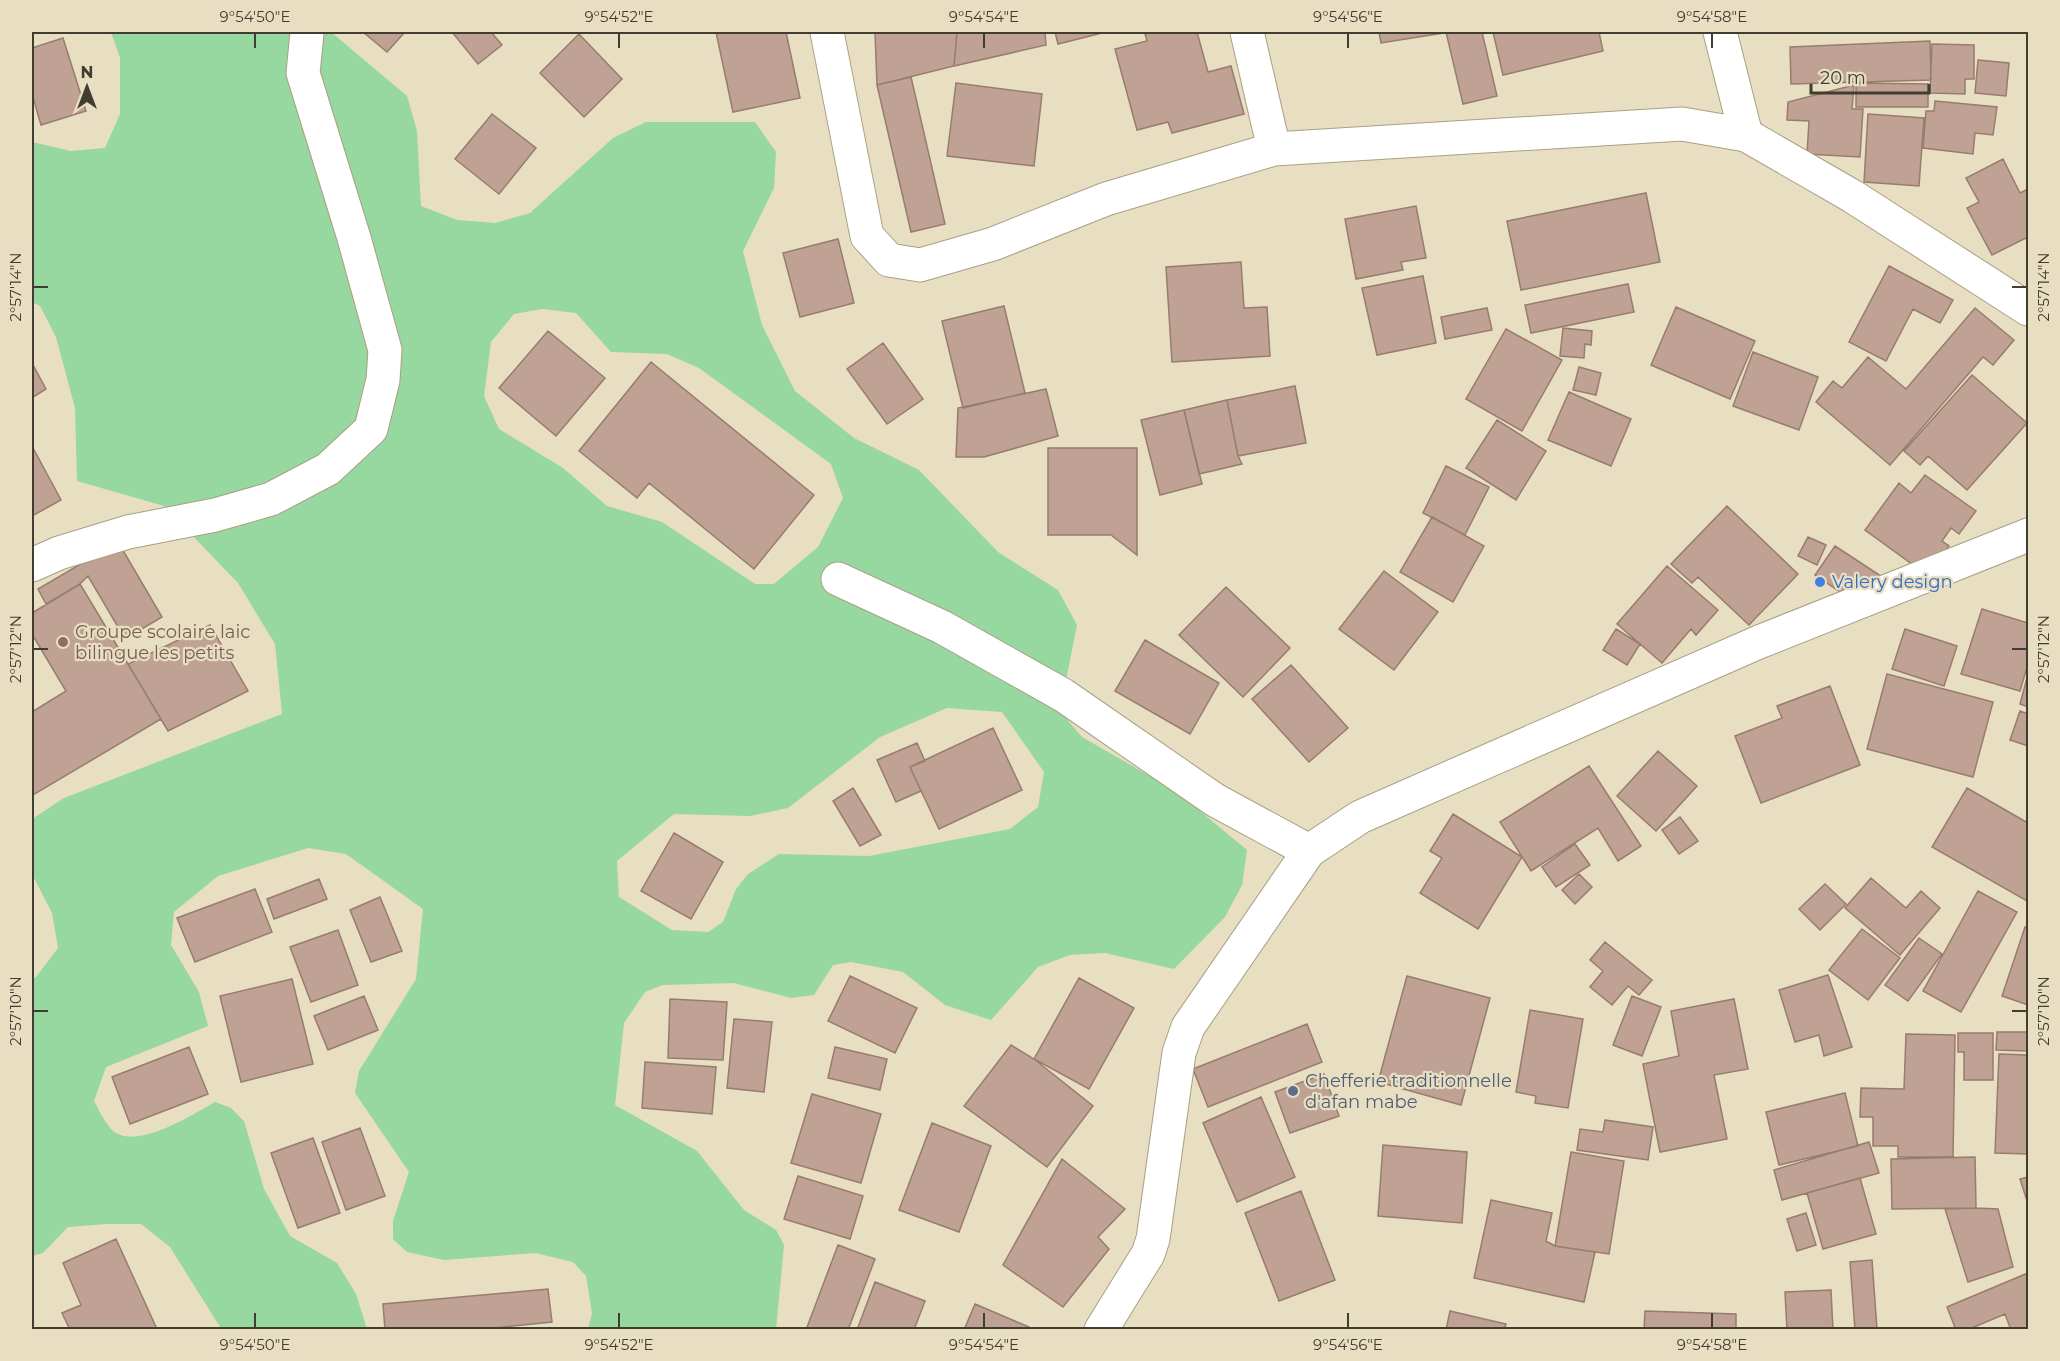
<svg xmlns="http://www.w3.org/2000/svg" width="2060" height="1361" viewBox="0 0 2060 1361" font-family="Montserrat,sans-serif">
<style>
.green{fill:#97d7a0;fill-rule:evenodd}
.building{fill:#bfa294;stroke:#977c6f;stroke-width:1.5}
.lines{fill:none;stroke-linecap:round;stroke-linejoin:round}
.street-casing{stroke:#a9a084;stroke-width:35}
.secondary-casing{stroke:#a9a084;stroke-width:35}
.street{stroke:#fff;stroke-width:33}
.secondary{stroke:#fff;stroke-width:33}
.ticks{fill:none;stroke:#413d31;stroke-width:2}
.shop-dot{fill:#3f7fe0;stroke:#e8dec1;stroke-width:2}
.education-dot{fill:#8d6e63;stroke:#e8dec1;stroke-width:2}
.service-dot{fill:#5c6f8a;stroke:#e8dec1;stroke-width:2}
.labels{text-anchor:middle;stroke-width:4.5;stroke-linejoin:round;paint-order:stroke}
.shop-label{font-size:18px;fill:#366cbe;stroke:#e8dec1;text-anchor:start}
.education-label{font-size:18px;fill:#785e54;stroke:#e8dec1;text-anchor:start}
.service-label{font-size:18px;fill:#4e5e75;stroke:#e8dec1;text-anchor:start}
.neatline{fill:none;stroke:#413d31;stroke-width:2}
.ticks-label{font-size:15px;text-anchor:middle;fill:#413d31}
</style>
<rect width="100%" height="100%" fill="#e8dec1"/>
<path class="green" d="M111 32H331L407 96 417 131 421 206 457 220 495 223 530 213 613 138 646 122H755L776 152 774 188 743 251 762 325 795 391 854 438 919 470 998 552 1058 590 1077 625 1063 695 1058 709 1082 737 1176 791 1247 850 1242 885 1225 917 1174 969 1105 953 1070 955 1038 967 991 1020 945 1005 903 972 851 962 833 965 814 995 791 998 734 983 663 985 645 992 624 1023 615 1105 697 1151 744 1210 776 1230 784 1245 776 1330 588 1329 592 1313 586 1276 573 1262 535 1253 444 1260 407 1252 393 1239V1221L409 1172 355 1093 359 1071 416 979 423 909 346 854 308 848 218 876 174 912 171 945 199 992 208 1026 106 1067 94 1101C99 1110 104 1121 111 1129 134 1153 193 1114 215 1102L231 1108 244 1121 264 1189 290 1236 337 1263 356 1294 367 1329 222 1330 170 1247 141 1224H107L68 1227 43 1253 32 1256V979L36 977 58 948 52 913 32 874V824L35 817 64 798 282 714 275 644 238 583 164 506 77 481 75 408 56 337 40 306 32 302V142L71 151 105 148 120 114V58ZM542 309 576 313 611 352 667 354 699 368 831 464 843 498 818 547 774 584H755L662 522 607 506 563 468 499 429 484 396 491 342 514 314ZM947 708 1002 712 1044 772 1038 807 1010 829 869 856 779 854 748 874 736 889 723 922 708 932 672 930 619 897 617 861 674 814 750 816 788 808 880 737Z"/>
<path class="building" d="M363 32H405L387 52Z
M452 32H491L502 45 478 64Z
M716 32H786L800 98 733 112Z
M875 32H957L954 66 877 85Z
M957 32H1045L1046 45 954 66Z
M1055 32H1106L1058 44Z
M1153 32H1197L1208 72 1231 66 1244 114 1172 133 1168 122 1137 130 1115 49 1147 41 1145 34Z
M1379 32H1450L1381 43Z
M1446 32H1482L1497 96 1463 104Z
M1493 32H1599L1603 51 1503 75Z
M579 34 622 79 584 117 540 73Z
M63 38 86 111 41 125 32 94V48Z
M1930 41 1931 80 1791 84 1790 47Z
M1932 44 1974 45V79H1965V94L1930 93Z
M1978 60 2009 63 2006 96 1975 93Z
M911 77 945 224 911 232 877 85Z
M956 83 1042 94 1034 166 947 156Z
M1856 83 1928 84V107H1856Z
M1854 85 1852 109H1863L1860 157 1807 154 1809 121 1787 120 1788 102Z
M1935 101 1997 107 1993 135 1975 133 1973 154 1923 148 1926 111H1934Z
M492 114 536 148 499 194 455 159Z
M1868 114 1924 118 1919 186 1864 182Z
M2003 159 2020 193 2028 189V237L1992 255 1967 208 1979 202 1966 178Z
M1646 193 1660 262 1521 290 1507 221Z
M1416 206 1426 258 1401 262 1403 270 1356 279 1345 219Z
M838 239 854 303 800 317 783 253Z
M1241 262 1244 308 1267 307 1270 356 1172 362 1166 267Z
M1889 266 1953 300 1940 323 1913 309 1886 361 1849 342Z
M1423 276 1436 343 1377 355 1362 288Z
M1628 284 1634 312 1531 333 1525 305Z
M1004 306 1025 393 963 408 942 321Z
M1676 307 1755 341 1730 399 1651 365Z
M1487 308 1492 330 1445 339 1441 317Z
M1975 308 2014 340 1993 365 1983 357 1890 465 1816 402 1833 381 1842 388 1868 357 1906 389Z
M1563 328 1592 331 1591 345 1585 344 1584 358 1560 356Z
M1506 329 1562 360 1522 431 1466 399Z
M548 331 605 378 556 436 499 388Z
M883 343 923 399 887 424 847 369Z
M1753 352 1818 377 1799 430 1733 406Z
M651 362 814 495 754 569 649 483 637 498 579 451Z
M32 363 46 389 32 398Z
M1579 367 1601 373 1596 395 1573 390Z
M1972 375 2027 423 1967 490 1928 456 1920 465 1904 451Z
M1295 386 1306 443 1238 456 1227 400Z
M1046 389 1058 436 984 457H956L958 408Z
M1569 392 1631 419 1611 466 1548 440Z
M1227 400 1238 456 1242 464 1199 474 1184 410Z
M1184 410 1202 484 1160 495 1141 420Z
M1497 420 1546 451 1516 500 1466 468Z
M32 446 61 500 32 516Z
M1048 448H1137V555L1111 535H1048Z
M1446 466 1489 487 1465 535 1423 513Z
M1925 475 1976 511 1959 534 1951 528 1942 541 1949 546 1927 575 1865 530 1899 483 1911 493Z
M1727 506 1798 574 1749 625 1698 577 1692 583 1671 564Z
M1432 517 1484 546 1453 602 1400 572Z
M1808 537 1826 545 1817 565 1798 556Z
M118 542 162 617 125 639 88 576 80 584 46 604 38 589Z
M1835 546 1893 584 1873 614 1815 575Z
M1667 566 1718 610 1696 635 1691 629 1662 663 1617 624Z
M1384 571 1438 612 1394 670 1339 629Z
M80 584 161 719 33 795 32 792V712L66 691 32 634V613Z
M1226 587 1290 648 1243 697 1179 635Z
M1982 609 2028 623V664L2020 691 1961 674Z
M210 625 248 691 168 731 128 664Z
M1616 629 1640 644 1627 665 1603 650Z
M1905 629 1957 646 1944 686 1892 669Z
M1145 640 1219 683 1190 734 1115 691Z
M1291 665 1348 728 1309 762 1252 699Z
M1887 674 1993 702 1973 777 1867 749Z
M2028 674V707L2020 704Z
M1830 686 1860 765 1761 803 1735 736 1782 718 1777 706Z
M2020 711 2028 714V746L2010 740Z
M993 728 1022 790 939 829 910 767Z
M917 743 925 761 910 767 921 791 896 802 877 760Z
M1658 751 1697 786 1656 831 1617 796Z
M1589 766 1641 846 1618 861 1598 828 1531 871 1500 822Z
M853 788 881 835 860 846 833 801Z
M1967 788 2028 823V898L2027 901 1932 847Z
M1453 814 1522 857 1478 929 1420 893 1442 858 1430 851Z
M1680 817 1698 841 1679 854 1662 830Z
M674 833 723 862 691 919 641 891Z
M1575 844 1590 865 1556 887 1542 867Z
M1579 874 1592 887 1575 904 1562 890Z
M1871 878 1906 908 1921 891 1940 908 1900 955 1845 908Z
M319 879 327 899 274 919 267 899Z
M1825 884 1846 904 1820 930 1799 909Z
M255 889 272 932 195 962 177 918Z
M1978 891 2017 912 1961 1012 1923 991Z
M380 897 402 951 371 962 350 910Z
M2025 927 2028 928V1005L2002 996Z
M1862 929 1900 958 1868 1000 1829 970Z
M338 930 358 985 311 1002 290 947Z
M1919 938 1942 954 1908 1001 1885 985Z
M1605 942 1652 980 1639 995 1628 986 1612 1005 1590 987 1603 971 1590 960Z
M1828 975 1852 1047 1824 1056 1819 1035 1795 1042 1779 990Z
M850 976 917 1008 895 1053 828 1021Z
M1407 976 1490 998 1461 1105 1378 1082Z
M1079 978 1134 1008 1089 1089 1034 1059Z
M292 979 313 1064 241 1082 220 996Z
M364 996 378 1030 328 1050 314 1016Z
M1632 996 1661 1007 1642 1056 1613 1045Z
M670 999 727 1002 723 1060 668 1058Z
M1734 999 1748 1069 1714 1075 1727 1139 1660 1152 1643 1064 1679 1056 1671 1011Z
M1530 1010 1583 1019 1568 1108 1535 1103 1536 1096 1516 1092Z
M734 1019 772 1022 764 1092 727 1088Z
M1307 1024 1322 1062 1208 1107 1193 1069Z
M1997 1032H2028V1051L1996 1050Z
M1958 1033H1993V1080H1964V1052H1958Z
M1906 1034 1955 1035 1953 1157H1898V1146H1873V1117H1860L1861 1088 1904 1089Z
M1011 1045 1034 1059 1093 1106 1047 1167 964 1106Z
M189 1047 208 1094 130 1124 112 1077Z
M835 1047 887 1059 880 1090 828 1078Z
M1999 1054 2028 1055V1154L1995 1153Z
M645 1062 716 1067 712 1114 642 1108Z
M1324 1074 1339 1116 1290 1133 1275 1092Z
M1845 1093 1858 1146 1779 1165 1766 1112Z
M812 1094 881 1114 861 1183 791 1163Z
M1261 1097 1295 1177 1237 1202 1203 1123Z
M1605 1120 1653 1127 1648 1160 1577 1150 1580 1129 1603 1132Z
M932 1123 991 1146 959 1232 899 1210Z
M360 1128 385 1196 346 1210 322 1142Z
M313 1138 340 1213 298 1228 271 1153Z
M1869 1142 1879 1173 1782 1200 1774 1170Z
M1383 1145 1467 1152 1462 1223 1378 1216Z
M1571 1152 1624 1161 1609 1254 1555 1246Z
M1975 1157 1976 1208 1892 1209 1891 1159Z
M1062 1159 1125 1209 1098 1237 1109 1249 1063 1307 1003 1265Z
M798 1176 863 1196 850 1239 784 1219Z
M2028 1177V1204L2020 1179Z
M1860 1178 1876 1234 1823 1249 1807 1193Z
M1301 1191 1335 1280 1279 1301 1245 1213Z
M1491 1200 1552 1213 1546 1241 1555 1246 1595 1252 1584 1302 1474 1278Z
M1976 1208 1998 1209 2013 1267 1968 1282 1945 1209Z
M1806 1213 1816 1245 1797 1251 1787 1219Z
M116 1239 156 1327 151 1330H70L62 1313 81 1305 63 1263Z
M838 1245 875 1259 848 1330H806Z
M1872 1260 1877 1329 1855 1330 1850 1262Z
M2028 1273V1330H2011L2005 1314 1967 1330H1956L1947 1307Z
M875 1282 925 1301 914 1330H857Z
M548 1289 552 1322 475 1330H385L383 1304Z
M1831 1290 1833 1330H1787L1785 1292Z
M975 1304 1029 1327 1028 1330H964Z
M1450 1311 1506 1324 1504 1330H1446Z
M1645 1311 1736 1314V1330H1644Z"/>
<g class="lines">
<defs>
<path id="street" d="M827 32 867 236 889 260 920 265 993 244 1106 199 1274 149
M1247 32 1274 149 1682 124 1746 135 1852 196 2028 309
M1720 32 1746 135
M32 565 59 553 128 532 215 515 271 499 328 469 371 429 383 380 385 350 354 238 303 73 307 33
M838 579 942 627 1063 695 1215 800 1309 851"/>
<path id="secondary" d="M1101 1330 1148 1254 1153 1239 1179 1053 1188 1027 1309 851 1360 817 1759 642 2028 535"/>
</defs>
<use href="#street" class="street-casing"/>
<use href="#secondary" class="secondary-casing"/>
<use href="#street" class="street"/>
<use href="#secondary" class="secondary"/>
</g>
<path class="ticks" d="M255 33V48M619 33V48M984 33V48M1348 33V48M1712 33V48M33 287H48M2012 287H2027M33 649H48M2012 649H2027M33 1011H48M2012 1011H2027M255 1313V1328M619 1313V1328M984 1313V1328M1348 1313V1328M1712 1313V1328"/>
<circle class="shop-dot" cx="1820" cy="582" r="6"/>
<circle class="education-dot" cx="63" cy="642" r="6"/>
<circle class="service-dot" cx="1293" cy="1091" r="6"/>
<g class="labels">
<g class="shop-label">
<text x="1832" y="588">Valery design</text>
</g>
<g class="education-label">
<text x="75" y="638">Groupe scolaire laic<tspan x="75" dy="21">bilingue les petits</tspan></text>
</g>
<g class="service-label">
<text x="1305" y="1087">Chefferie traditionnelle<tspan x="1305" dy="21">d'afan mabe</tspan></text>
</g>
</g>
<rect width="2060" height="1361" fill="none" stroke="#e8dec1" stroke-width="66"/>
<g transform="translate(87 87)" stroke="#e8dec1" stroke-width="4.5" paint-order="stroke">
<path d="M0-4.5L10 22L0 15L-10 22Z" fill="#413d31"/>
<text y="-9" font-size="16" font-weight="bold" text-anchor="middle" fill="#413d31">N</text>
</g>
<path d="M1811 84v9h118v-9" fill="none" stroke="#413d31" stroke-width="3"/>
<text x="1820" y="84" font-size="18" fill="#413d31" stroke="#e8dec1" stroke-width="4.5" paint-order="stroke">20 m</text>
<rect x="33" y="33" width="1994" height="1295" class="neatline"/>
<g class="ticks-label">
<text x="255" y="22">9°54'50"E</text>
<text x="619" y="22">9°54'52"E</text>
<text x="984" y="22">9°54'54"E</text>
<text x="1348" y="22">9°54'56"E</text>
<text x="1712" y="22">9°54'58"E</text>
<text transform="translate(16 287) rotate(-90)" y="5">2°57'14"N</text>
<text transform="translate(2044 287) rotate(-90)" y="5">2°57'14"N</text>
<text transform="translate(16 649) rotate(-90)" y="5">2°57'12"N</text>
<text transform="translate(2044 649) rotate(-90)" y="5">2°57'12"N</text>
<text transform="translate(16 1011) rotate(-90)" y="5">2°57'10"N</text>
<text transform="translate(2044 1011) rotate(-90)" y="5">2°57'10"N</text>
<text x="255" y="1350">9°54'50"E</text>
<text x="619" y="1350">9°54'52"E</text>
<text x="984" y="1350">9°54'54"E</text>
<text x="1348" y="1350">9°54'56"E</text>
<text x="1712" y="1350">9°54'58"E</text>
</g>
</svg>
